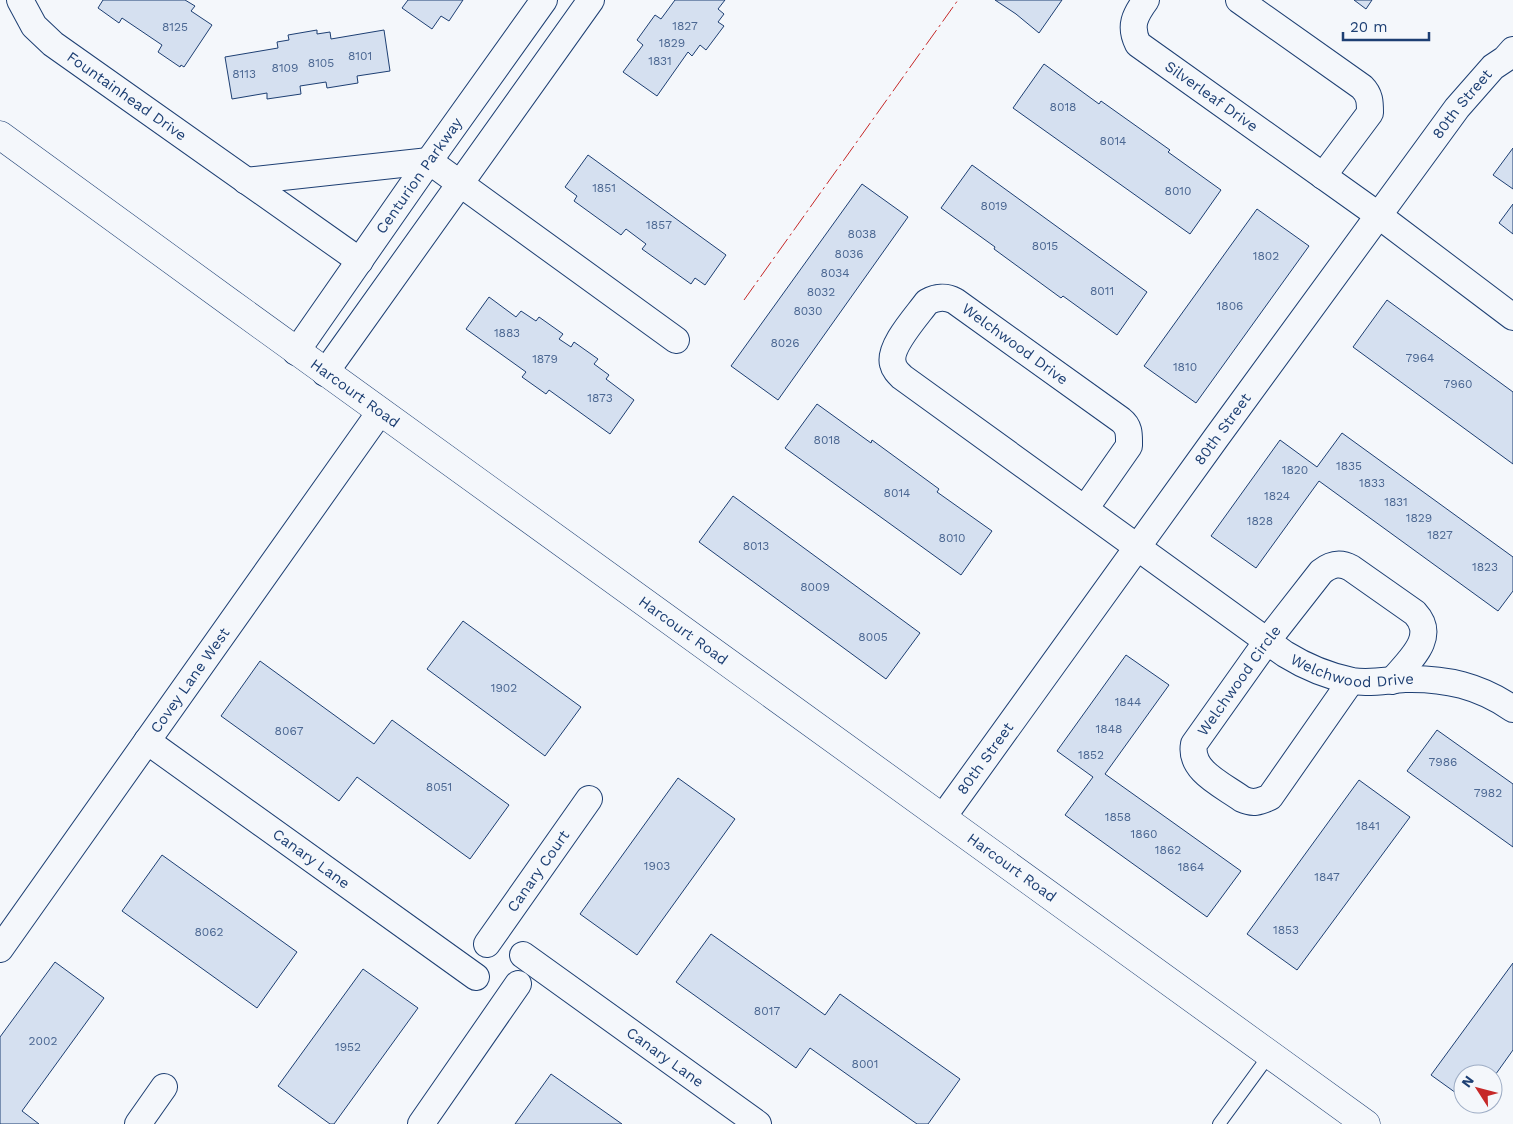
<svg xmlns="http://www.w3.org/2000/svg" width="1513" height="1124" viewBox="0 0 1513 1124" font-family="'Work Sans',sans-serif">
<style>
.building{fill:#d5e0f0;stroke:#1d3f73}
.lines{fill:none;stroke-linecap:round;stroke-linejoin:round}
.lane-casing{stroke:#1d3f73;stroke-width:14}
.street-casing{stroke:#1d3f73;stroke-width:28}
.secondary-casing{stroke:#1d3f73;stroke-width:29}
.lane{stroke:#f4f7fb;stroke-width:12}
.street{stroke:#f4f7fb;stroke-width:26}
.secondary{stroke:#f4f7fb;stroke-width:28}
.power{stroke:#c62828;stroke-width:1;stroke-dasharray:18 4 2.5 4;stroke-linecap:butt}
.labels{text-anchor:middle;stroke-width:4;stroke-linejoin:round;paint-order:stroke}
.number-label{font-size:12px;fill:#4b6792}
.street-label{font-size:15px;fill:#1d3f73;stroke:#f4f7fb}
</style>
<rect width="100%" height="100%" fill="#f4f7fb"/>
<path class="building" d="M103 0H185L195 6 191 11 212 25 184 67 181 65 180 67 158 52 162 45 122 18 119 23 98 8Z
M408 0H463L449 21 441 16 432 29 402 8Z
M675 0H725L718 9 724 14 718 22 724 26 706 50 700 45 692 56 688 52 657 96 623 72 643 45 637 40 655 15 661 19Z
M995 0H1062L1039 33 1016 14Z
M1354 0H1372L1366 9Z
M317 30V34L330 32 331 39 384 30 390 71 357 76 358 83 327 88 326 82 300 86 301 94 267 99V93L232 99 225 57 278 48 277 42 289 40 288 35Z
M1044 64 1099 104 1101 101 1170 150 1168 152 1221 190 1190 234 1013 108Z
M1513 148V189L1493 175Z
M588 155 726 255 705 285 695 278 691 284 642 249 646 244 626 229 621 235 574 201 577 196 565 187Z
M972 165 1147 292 1117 335 1063 296 1061 298 994 249 995 247 941 208Z
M862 184 908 217 778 400 731 366Z
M1513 204V234L1499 223Z
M1257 209 1309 246 1196 403 1144 366Z
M489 297 516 317 521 311 536 321 539 317 563 334 559 339 571 347 574 342 598 359 594 364 609 375 606 379 634 400 610 434 549 390 546 394 522 377 526 372 466 329Z
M1387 300 1513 392V464L1353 347Z
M817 404 871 443 872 440 939 489 937 492 992 531 961 575 785 448Z
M1342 433 1513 557V591L1498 611 1319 481 1256 568 1211 536 1280 440 1317 467Z
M733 496 920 633 886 679 699 542Z
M463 621 581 707 545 756 427 669Z
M1126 655 1169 685 1105 774 1241 871 1207 917 1065 815 1093 777 1057 751Z
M260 661 374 744 392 720 509 805 470 859 357 777 339 801 221 716Z
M1437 730 1513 784V847L1407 771Z
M678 778 735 819 637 955 580 914Z
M1359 780 1410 817 1297 970 1247 934Z
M162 855 297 952 257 1008 122 911Z
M711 934 825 1015 840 994 960 1079 928 1124H917L810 1048 796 1068 676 982Z
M55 962 104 998 22 1111 39 1124H0V1037Z
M1513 963V1050L1493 1078V1074H1463V1098L1431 1075Z
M363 969 418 1008 334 1124H330L278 1086Z
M551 1074 622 1124H515Z"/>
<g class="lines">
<defs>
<path id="lane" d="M1219 1124 1270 1054"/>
<g id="street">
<path id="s1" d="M20 0 34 26 53 44 360 261"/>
<path id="s2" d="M1146 0C1135 15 1129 26 1138 44L1378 215 1513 317"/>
<path d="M1239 0 1362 87C1370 95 1370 102 1370 113L1323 176"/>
<path d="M246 181 429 161 676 340"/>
<path id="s3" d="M296 352 429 161 544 0"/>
<path d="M325 373 591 0"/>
<path id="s4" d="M1085 509 1129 446C1129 435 1130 427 1121 420L955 301C946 296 936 297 927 302 917 316 888 347 893 364 894 369 898 373 902 377L1285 654C1306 667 1328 676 1352 681 1370 684 1387 680 1405 679 1446 678 1480 686 1513 709"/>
<path id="s5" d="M1351 681 1270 797C1259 802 1253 804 1242 799 1223 785 1189 771 1194 744L1267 641 1321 572C1331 564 1340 562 1351 568L1415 613C1438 638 1408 661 1392 681"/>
<path id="s6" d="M147 741 476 977"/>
<path id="s7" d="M943 817 1216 438 1457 108 1493 67 1505 59 1513 50"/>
<path id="s8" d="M487 944 589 799"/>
<path id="s9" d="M0 949 380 412"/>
<path id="s10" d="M523 955 758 1124"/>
<path d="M138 1124 164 1087"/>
<path d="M421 1124 518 984"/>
</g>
<g id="secondary">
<path id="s11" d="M0 135C454 467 912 794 1366 1124"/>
</g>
</defs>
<use href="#lane" class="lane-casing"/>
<use href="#street" class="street-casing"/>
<use href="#secondary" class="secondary-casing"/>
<use href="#lane" class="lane"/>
<use href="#street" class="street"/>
<use href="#secondary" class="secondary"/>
<path class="power" d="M744 300 958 0"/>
</g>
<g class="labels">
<g class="number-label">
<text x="685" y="30">1827</text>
<text x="175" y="31">8125</text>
<text x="672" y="47">1829</text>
<text x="360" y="60">8101</text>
<text x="660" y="65">1831</text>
<text x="321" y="67">8105</text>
<text x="285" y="72">8109</text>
<text x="244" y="78">8113</text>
<text x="1063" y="111">8018</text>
<text x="1113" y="145">8014</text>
<text x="604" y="192">1851</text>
<text x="1178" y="195">8010</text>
<text x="994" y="210">8019</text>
<text x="659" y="229">1857</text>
<text x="862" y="238">8038</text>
<text x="1045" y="250">8015</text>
<text x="849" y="258">8036</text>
<text x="1266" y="260">1802</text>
<text x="835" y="277">8034</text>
<text x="1102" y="295">8011</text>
<text x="821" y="296">8032</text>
<text x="1230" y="310">1806</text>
<text x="808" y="315">8030</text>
<text x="507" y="337">1883</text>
<text x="785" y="347">8026</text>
<text x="1420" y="362">7964</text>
<text x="545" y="363">1879</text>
<text x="1185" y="371">1810</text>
<text x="1458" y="388">7960</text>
<text x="600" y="402">1873</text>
<text x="827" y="444">8018</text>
<text x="1349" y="470">1835</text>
<text x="1295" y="474">1820</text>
<text x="1372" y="487">1833</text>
<text x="897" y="497">8014</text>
<text x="1277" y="500">1824</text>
<text x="1396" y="506">1831</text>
<text x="1419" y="522">1829</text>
<text x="1260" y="525">1828</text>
<text x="1440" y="539">1827</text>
<text x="952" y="542">8010</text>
<text x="756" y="550">8013</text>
<text x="1485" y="571">1823</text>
<text x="815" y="591">8009</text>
<text x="873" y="641">8005</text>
<text x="504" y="692">1902</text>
<text x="1128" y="706">1844</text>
<text x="1109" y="733">1848</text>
<text x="289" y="735">8067</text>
<text x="1091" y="759">1852</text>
<text x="1443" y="766">7986</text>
<text x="439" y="791">8051</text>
<text x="1488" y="797">7982</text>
<text x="1118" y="821">1858</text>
<text x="1368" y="830">1841</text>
<text x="1144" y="838">1860</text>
<text x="1168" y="854">1862</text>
<text x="657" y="870">1903</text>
<text x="1191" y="871">1864</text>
<text x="1327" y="881">1847</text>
<text x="1286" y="934">1853</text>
<text x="209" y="936">8062</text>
<text x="767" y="1015">8017</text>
<text x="43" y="1045">2002</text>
<text x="348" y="1051">1952</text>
<text x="865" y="1068">8001</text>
</g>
<g class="street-label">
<text dy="5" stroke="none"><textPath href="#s1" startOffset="146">Fountainhead Drive</textPath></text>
<text dy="5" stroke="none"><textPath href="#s2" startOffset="138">Silverleaf Drive</textPath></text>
<text dy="5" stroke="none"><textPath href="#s7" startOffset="882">80th Street</textPath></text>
<text dy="5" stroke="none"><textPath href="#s3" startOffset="215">Centurion Parkway</textPath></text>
<text transform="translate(1015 344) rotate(36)" y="5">Welchwood Drive</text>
<text dy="5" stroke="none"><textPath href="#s11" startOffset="439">Harcourt Road</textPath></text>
<text dy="5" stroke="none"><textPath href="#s7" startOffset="478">80th Street</textPath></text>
<text dy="5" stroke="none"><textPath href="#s11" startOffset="844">Harcourt Road</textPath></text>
<text dy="5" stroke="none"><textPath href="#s4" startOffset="971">Welchwood Drive</textPath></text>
<text dy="5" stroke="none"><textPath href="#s9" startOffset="329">Covey Lane West</textPath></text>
<text dy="5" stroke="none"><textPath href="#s5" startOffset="326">Welchwood Circle</textPath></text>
<text dy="5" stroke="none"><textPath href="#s7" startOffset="72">80th Street</textPath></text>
<text dy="5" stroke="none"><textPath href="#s6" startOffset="202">Canary Lane</textPath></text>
<text dy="5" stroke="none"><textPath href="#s11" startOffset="1249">Harcourt Road</textPath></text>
<text dy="5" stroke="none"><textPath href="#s8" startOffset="89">Canary Court</textPath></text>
<text dy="5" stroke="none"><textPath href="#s10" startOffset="175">Canary Lane</textPath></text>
</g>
</g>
<g transform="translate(1478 1089) rotate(306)"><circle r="24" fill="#f4f7fb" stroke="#9eadc5"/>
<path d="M0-4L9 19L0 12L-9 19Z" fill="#c62828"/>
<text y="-8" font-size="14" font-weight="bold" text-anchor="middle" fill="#1d3f73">N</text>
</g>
<path d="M1343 32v8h86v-8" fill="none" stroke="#1d3f73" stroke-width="2.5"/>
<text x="1350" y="32" font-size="15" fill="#1d3f73" stroke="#f4f7fb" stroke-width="4" paint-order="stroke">20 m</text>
</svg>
